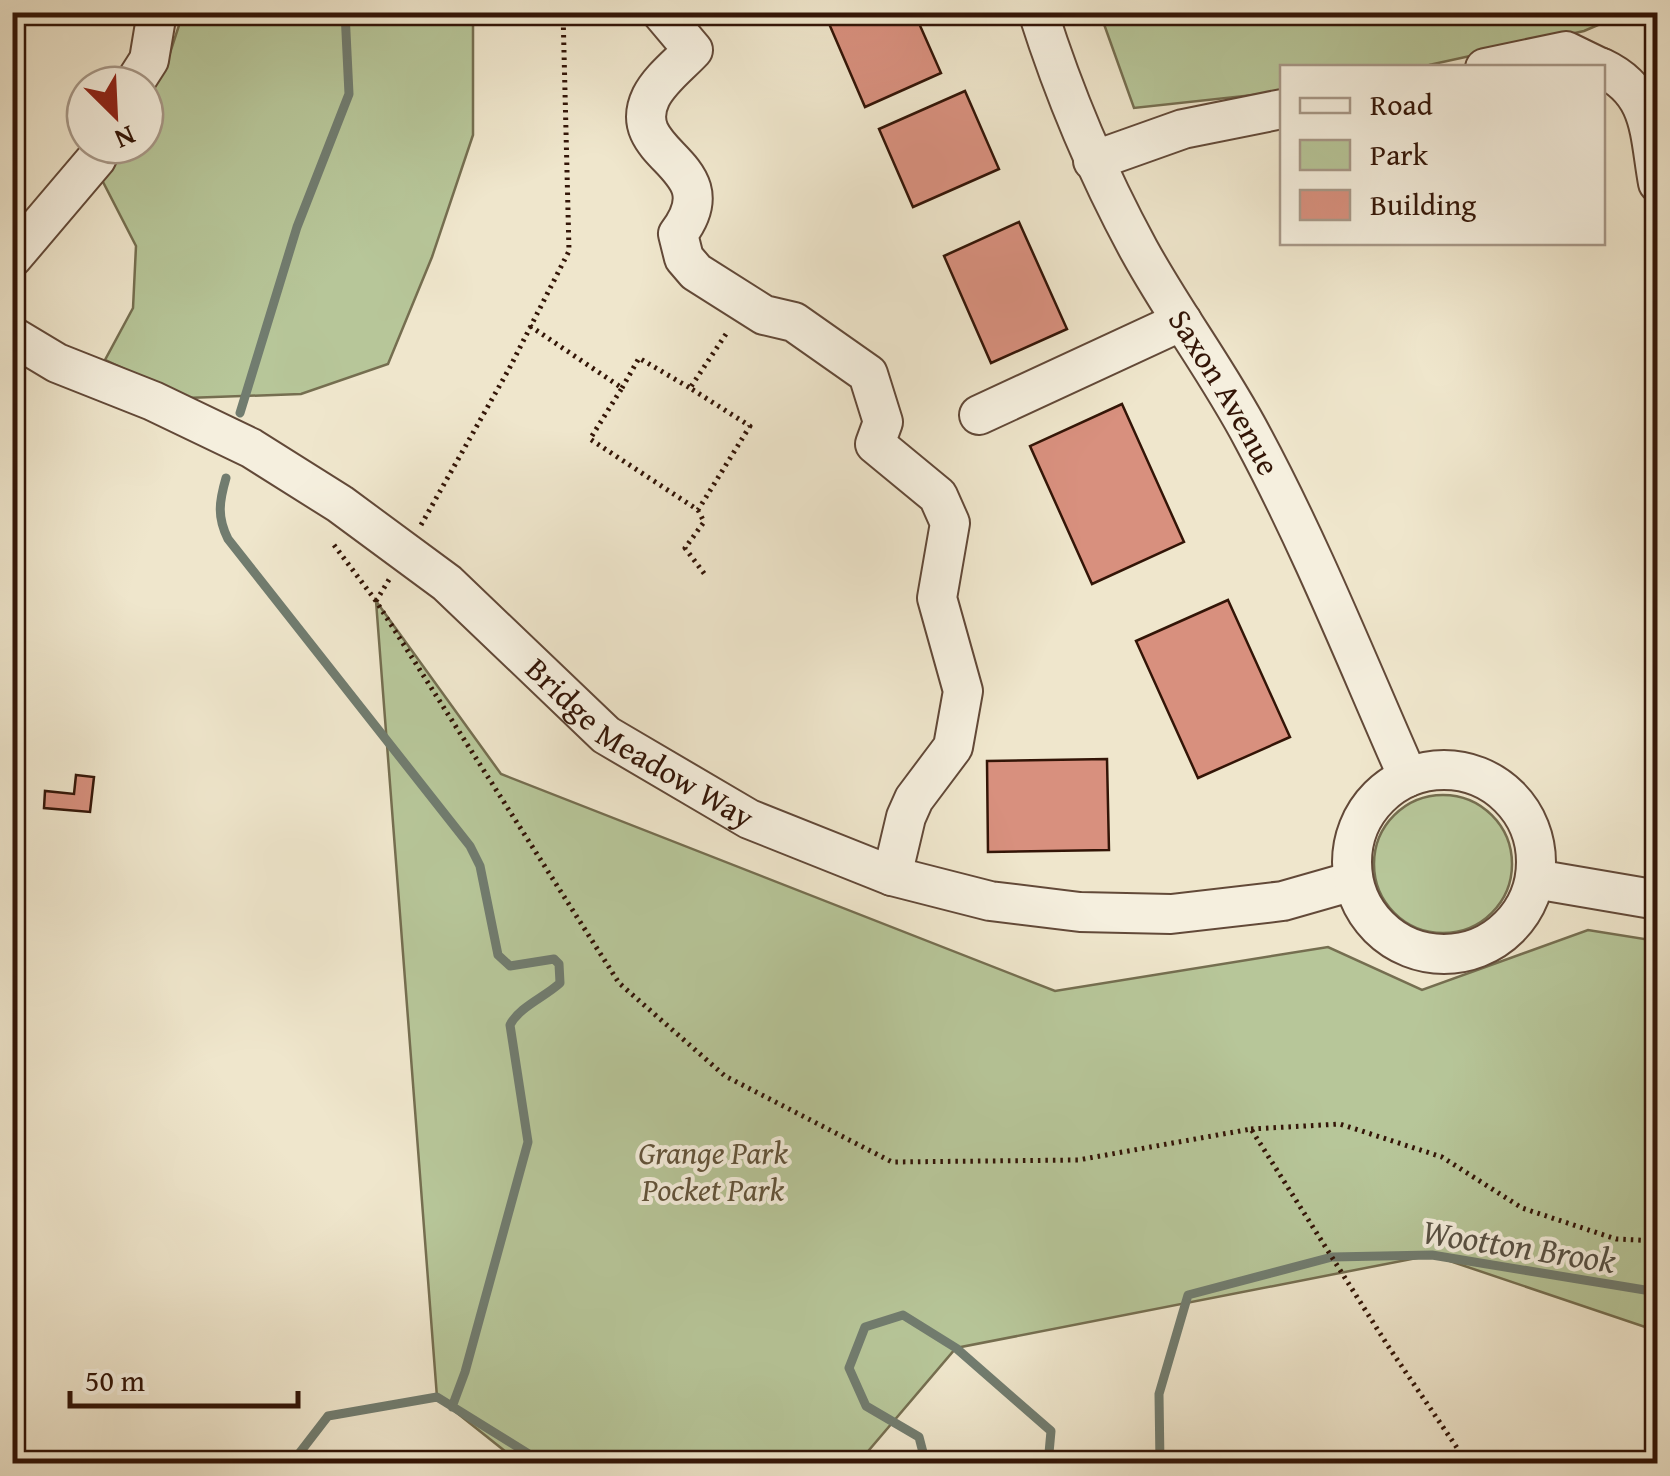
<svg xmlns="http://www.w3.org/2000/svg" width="1670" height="1476" viewBox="0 0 1670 1476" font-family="'Gentium Book Plus',serif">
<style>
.green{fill:#b7c699;stroke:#756e50;stroke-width:2.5}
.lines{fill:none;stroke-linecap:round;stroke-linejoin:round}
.stream{stroke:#717c6f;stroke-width:9}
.building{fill:#d8907e;stroke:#331507;stroke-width:2.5}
.minor-casing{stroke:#624938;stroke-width:42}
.path{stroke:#331507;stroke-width:5;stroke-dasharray:2.5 5;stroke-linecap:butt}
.minor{stroke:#f5efde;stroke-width:38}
.labels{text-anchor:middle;stroke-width:8;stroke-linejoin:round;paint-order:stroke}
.street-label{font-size:32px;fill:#331507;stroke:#f5efde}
.park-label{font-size:32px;font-style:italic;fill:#61533a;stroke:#f5efde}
.water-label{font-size:35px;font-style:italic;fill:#575144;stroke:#f5efde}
</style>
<rect width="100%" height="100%" fill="#efe6cc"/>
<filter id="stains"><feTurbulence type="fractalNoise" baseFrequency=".002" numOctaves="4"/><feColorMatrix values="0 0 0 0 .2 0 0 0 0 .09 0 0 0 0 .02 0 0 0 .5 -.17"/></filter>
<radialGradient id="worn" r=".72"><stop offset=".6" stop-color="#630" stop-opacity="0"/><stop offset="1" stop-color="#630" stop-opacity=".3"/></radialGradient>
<path class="green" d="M183 13H468L473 26V135L432 257 388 364 301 394 186 398 105 360 133 308 136 246 101 178 120 145H145V98L170 53Z
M1100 13H1626L1584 31 1429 65 1413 68H1282V92L1134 108Z
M376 601 501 774 1055 991 1328 947 1422 990 1588 930 1657 941V1331L1432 1255 956 1348 858 1463H520L437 1397Z
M1374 864a69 69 0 1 1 138 0a69 69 0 1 1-138 0Z"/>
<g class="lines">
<path class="stream" d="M240 413 297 227 349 94 345 12
M226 478C219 502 217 517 228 539L470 846 480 866 498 955 510 966 554 959 559 964 560 983C545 997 519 1007 510 1025L528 1142 465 1372 452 1407
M291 1464 328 1416 437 1397 545 1464
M926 1464 919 1437 866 1406 849 1368 865 1327 903 1315 956 1348 1051 1431 1048 1464
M1160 1464 1159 1394 1188 1295 1332 1257 1432 1255 1651 1291 1658 1297"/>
</g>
<path class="building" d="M824 12H914L941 73 865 107Z
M965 91 999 169 913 207 879 129Z
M1019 222 1067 329 991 363 944 256Z
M1122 404 1184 542 1092 584 1030 446Z
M1228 600 1290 737 1198 778 1136 641Z
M1107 759 1109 850 988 852 987 761Z
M76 775 94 777 90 812 44 808 45 791 74 794Z"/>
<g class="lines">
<defs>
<g id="minor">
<path d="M661 12 693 50C680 64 660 79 651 97 622 157 731 164 678 234L684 258 696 272 764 315 794 322 868 374 883 422 875 444 938 496 950 523 937 598 963 691 953 747 914 799 906 817 892 876"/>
<path id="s1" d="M1038 12C1065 97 1096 171 1139 250 1174 314 1219 373 1253 438 1312 548 1358 664 1408 777"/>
<path d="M1485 68 1566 51 1601 68"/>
<path d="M1602 68C1653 92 1649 134 1658 183"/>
<path d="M133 85 149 60 157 12"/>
<path d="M1093 161 1183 129 1282 109"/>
<path d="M12 258 96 159 103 145"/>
<path id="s2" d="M12 336 57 363 153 401 251 448 340 504 447 583 606 735 749 819 892 876 990 901 1080 912 1171 914 1283 901 1353 881"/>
<path d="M979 415 1182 321"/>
<circle cx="1444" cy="862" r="92"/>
<path d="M1535 879 1658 900"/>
</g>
</defs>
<use href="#minor" class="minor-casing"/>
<path class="path" d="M530 326 622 388 590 439 698 510 750 426 690 388 728 331
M622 388 639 358 690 388
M698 510 704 522 685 548 706 576
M421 525 509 369 569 251 563 12
M334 545 376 601 619 983 725 1076 892 1162 1078 1160 1251 1129 1388 1346 1468 1464
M376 601 390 578
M1251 1129 1340 1124 1442 1157 1522 1208 1616 1239 1658 1241"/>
<use href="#minor" class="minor"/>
</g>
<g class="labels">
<g class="street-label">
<text dy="11" stroke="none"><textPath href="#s1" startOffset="425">Saxon Avenue</textPath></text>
<text dy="11" stroke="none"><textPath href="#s2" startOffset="755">Bridge Meadow Way</textPath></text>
</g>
<g class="park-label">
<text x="713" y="1164">Grange Park<tspan x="713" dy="37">Pocket Park</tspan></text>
</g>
<g class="water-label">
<text transform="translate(1519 1246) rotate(9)" y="12">Wootton Brook</text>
</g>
</g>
<rect width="1670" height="1476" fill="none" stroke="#efe6cc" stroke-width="50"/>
<rect x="15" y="15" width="1640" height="1446" fill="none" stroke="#331507" stroke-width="5"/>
<rect x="25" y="25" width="1620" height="1426" fill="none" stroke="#331507" stroke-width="2.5"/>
<rect x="1280" y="65" width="325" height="180" fill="#f5efde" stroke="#a79888" stroke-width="2.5"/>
<rect x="1300" y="98" width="50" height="15" fill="#f5efde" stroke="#a79888" stroke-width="2.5"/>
<text x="1370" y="115" font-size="30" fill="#331507">Road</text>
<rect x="1300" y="140" width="50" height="30" fill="#b7c699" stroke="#a79888" stroke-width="2.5"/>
<text x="1370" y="165" font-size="30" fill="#331507">Park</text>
<rect x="1300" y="190" width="50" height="30" fill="#d8907e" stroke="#a79888" stroke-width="2.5"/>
<text x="1370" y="215" font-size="30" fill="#331507">Building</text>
<g transform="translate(115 115) rotate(156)"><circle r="48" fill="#f5efde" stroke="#a79888" stroke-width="2.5"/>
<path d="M0-8L18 38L0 25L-18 38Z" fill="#8f2418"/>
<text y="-15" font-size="28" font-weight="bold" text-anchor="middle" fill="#331507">N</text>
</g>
<path d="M70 1391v15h228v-15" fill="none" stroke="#331507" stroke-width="5"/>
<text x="85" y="1391" font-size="30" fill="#331507" stroke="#f5efde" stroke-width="8" paint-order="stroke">50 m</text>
<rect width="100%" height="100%" filter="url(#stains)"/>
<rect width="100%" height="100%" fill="url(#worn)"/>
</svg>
